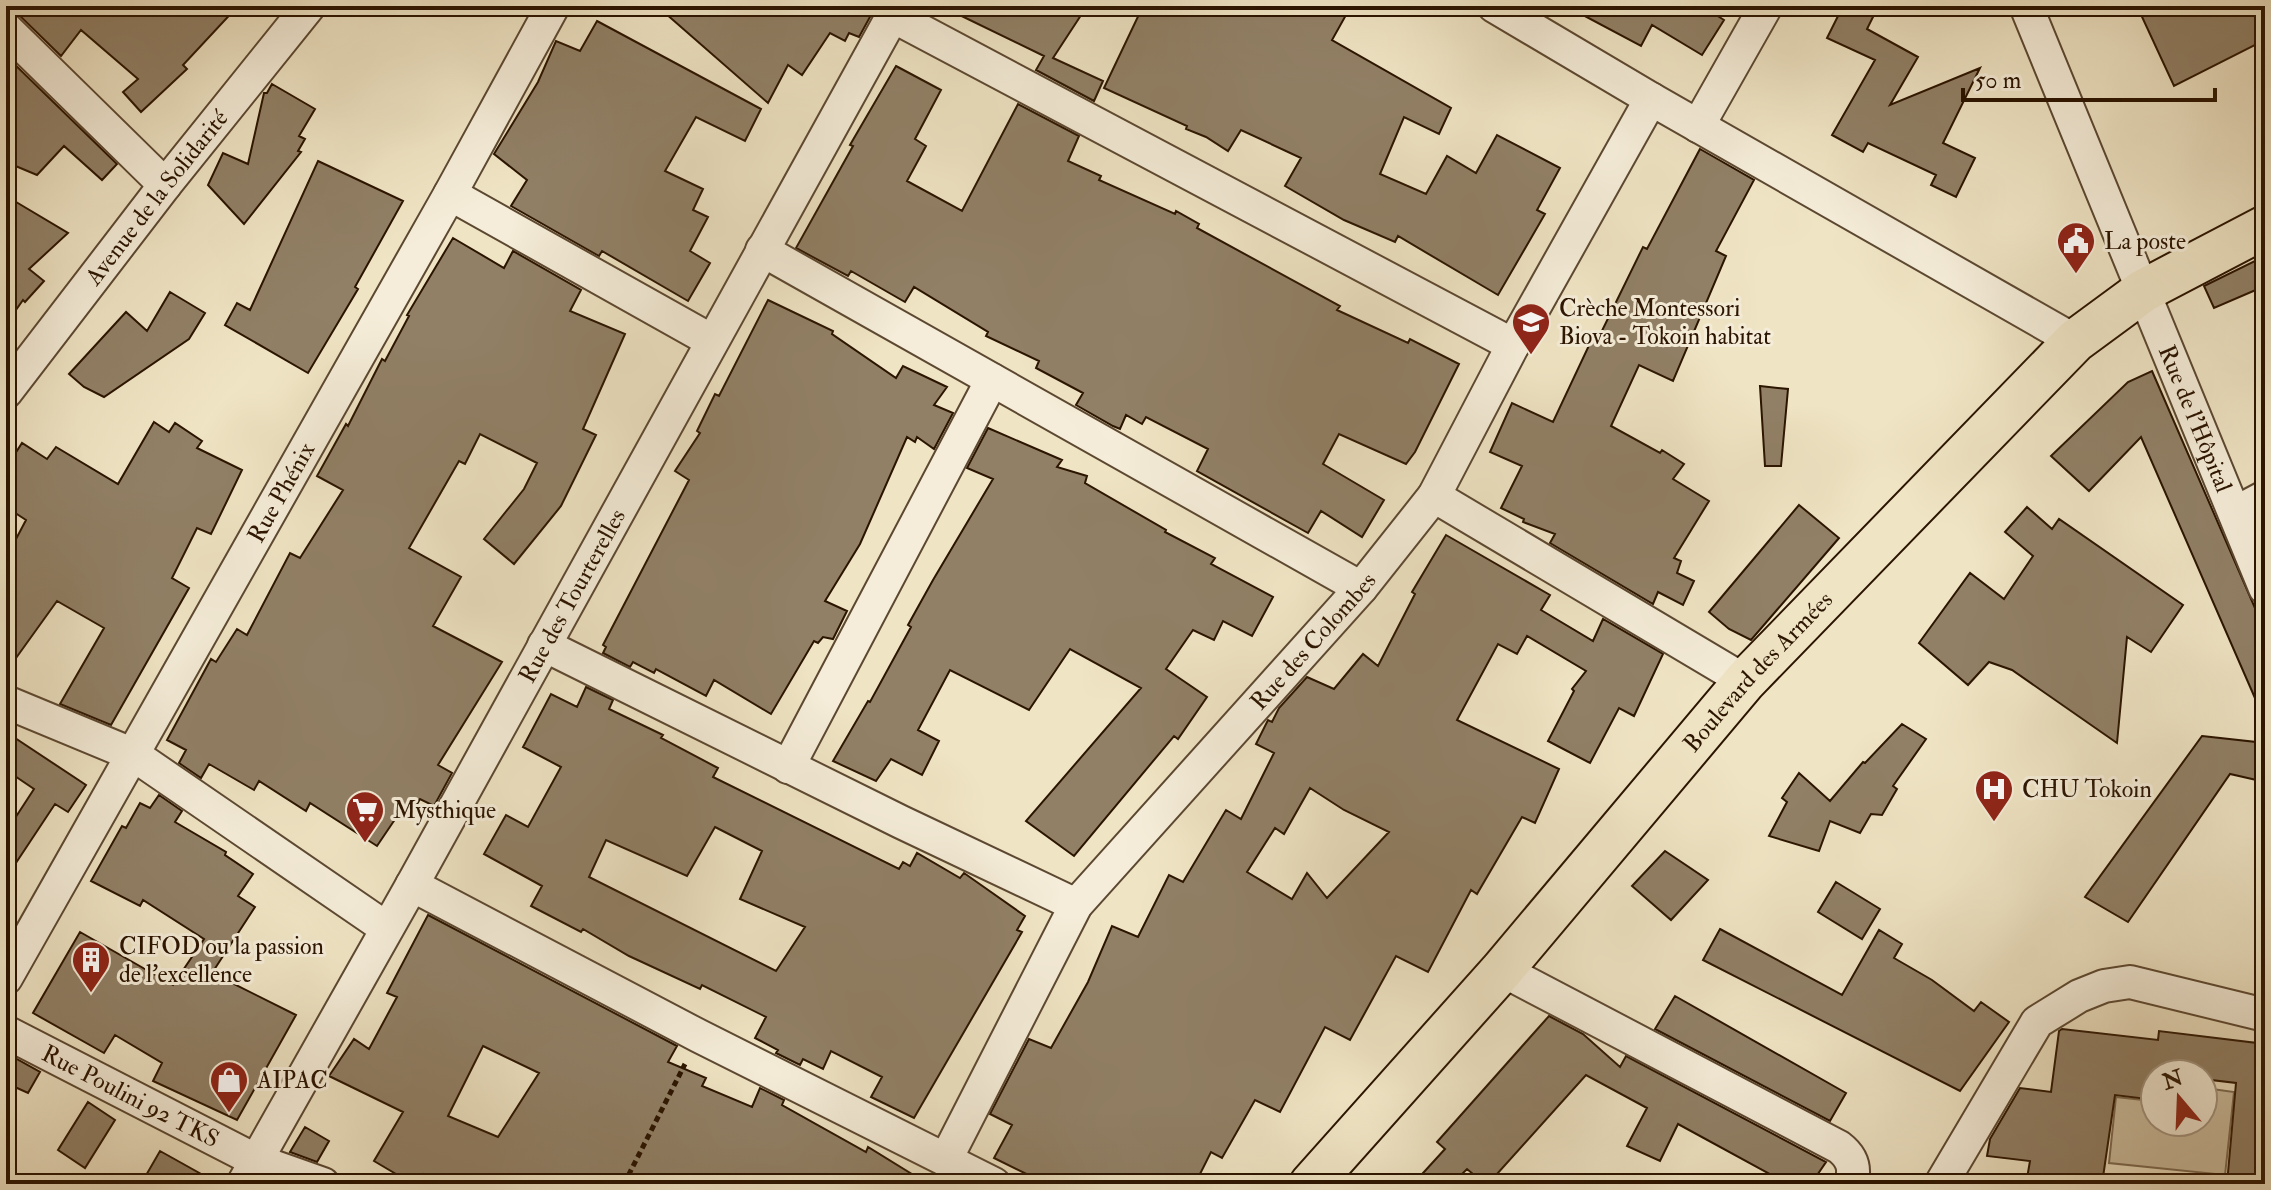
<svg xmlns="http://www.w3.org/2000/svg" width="2271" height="1190" viewBox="0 0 2271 1190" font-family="'IM FELL Double Pica',serif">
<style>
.green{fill:#cec1a3;stroke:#7c6a52;stroke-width:2}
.building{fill:#918066;stroke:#2b1400;stroke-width:2;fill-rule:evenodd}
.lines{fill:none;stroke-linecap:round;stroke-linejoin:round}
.minor-casing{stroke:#5c4831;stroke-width:36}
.major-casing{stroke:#2b1400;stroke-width:46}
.path{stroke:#2b1400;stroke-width:5;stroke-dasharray:6 4;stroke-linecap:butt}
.minor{stroke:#f5edd9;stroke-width:32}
.major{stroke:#efe4c4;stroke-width:42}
.labels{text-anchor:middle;stroke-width:6;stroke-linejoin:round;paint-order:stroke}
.street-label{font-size:24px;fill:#2b1400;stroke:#f5edd9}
.poi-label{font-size:24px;fill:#2b1400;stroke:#f5edd9;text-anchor:start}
</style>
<rect width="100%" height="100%" fill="#efe4c4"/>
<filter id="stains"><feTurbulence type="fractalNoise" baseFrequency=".0025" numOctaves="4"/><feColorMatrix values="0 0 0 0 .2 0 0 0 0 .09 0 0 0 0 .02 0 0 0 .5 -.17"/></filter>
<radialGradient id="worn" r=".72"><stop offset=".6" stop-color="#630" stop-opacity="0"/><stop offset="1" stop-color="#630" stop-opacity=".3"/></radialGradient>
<path class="green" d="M2205 1088 2234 1092 2225 1175 2109 1163 2116 1097 2152 1101 2155 1122H2203Z"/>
<path class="building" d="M26 6H238L183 65 187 69 141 112 123 92 138 79 81 30 61 56 18 14Z
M657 6H876L859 37 849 33 845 41 830 33 802 75 788 65 768 103Z
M941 6H1087L1053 58 1103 81 1094 101 1036 70 1044 56Z
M1143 6H1351L1332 40 1451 108 1439 134 1404 117 1380 174 1426 194 1447 156 1476 173 1497 135 1560 168 1537 210 1545 214 1498 295 1398 236 1395 242 1344 220 1285 186 1301 158 1241 130 1228 151 1206 137 1186 129 1187 126 1104 88Z
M1566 6H1702L1724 20 1702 55 1652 25 1641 46Z
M1843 6H1850L1873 17 1867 29 1918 57 1890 105 1980 68 1943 143 1975 158 1956 197 1931 185 1936 175 1868 143 1863 152 1832 135 1875 60 1827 38Z
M2137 6H2265V40L2174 86Z
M597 21 761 109 745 141 696 117 665 171 703 189 693 210 708 217 690 251 710 263 688 301 602 251 599 256 511 206 527 180 494 154 538 82 556 41 580 51Z
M6 56 117 164 102 180 64 146 37 175 6 162Z
M896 66 941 90 915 139 926 146 907 181 962 211 1018 104 1079 136 1068 161 1101 176 1099 180 1175 214 1176 211 1199 224 1197 228 1340 306 1337 310 1408 343 1410 339 1459 364 1415 452 1406 464 1339 434 1323 464 1384 500 1362 537 1321 511 1308 533 1197 471 1208 449 1146 417 1142 424 1126 415 1120 429 1113 426 1076 405 1083 393 1036 368 1039 361 986 336 988 332 914 287 905 302 851 271 848 276 796 248 853 146 850 145Z
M272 84 315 109 299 136 305 139 298 151 301 152 244 224 208 185 223 153 248 164 264 93H267Z
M1700 149 1754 180 1716 251 1726 256 1673 381 1639 365 1611 426 1660 453 1662 450 1684 464 1673 479 1709 501 1674 558 1681 561 1677 573 1694 581 1683 605 1658 592 1653 604 1550 543 1555 534 1523 522 1524 519 1501 508 1522 466 1490 452 1512 403 1553 422 1592 339 1597 341 1643 247 1647 249Z
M318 161 403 201 355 287 358 289 308 373 225 325 237 303 250 310Z
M6 196 68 233 29 269 44 281 25 302 23 300 6 324Z
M453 238 504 268 513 251 581 290 570 311 625 334 583 429 596 435 561 506 514 564 484 539 524 489 537 463 480 434 465 464 459 461 409 548 461 577 433 626 502 662 438 765 452 773 434 806 420 799 413 811 404 806 377 846 310 803 306 811 259 781 254 790 209 764 201 778 179 763 186 750 167 740 211 659 216 662 237 629 247 635 290 553 300 558 343 490 317 476 346 424 348 426 382 359 385 361 409 316 407 315Z
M2265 256V286L2214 308 2204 286Z
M170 292 205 313 189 339 104 397 84 387 69 374 126 312 147 331Z
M768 300 833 331 832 334 896 378 903 366 947 387 934 405 953 413 934 449 917 437 915 442 907 437 860 544 825 601 847 611 833 639 823 637 818 643 814 641 771 714 714 680 706 696 656 669 654 673 633 662 630 667 603 653 606 647 603 645 689 480 675 471 700 433 697 431 715 394 719 396Z
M2152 371 2265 631V721L2141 437 2089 491 2051 456 2128 382Z
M1760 386 1788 389 1781 466H1765Z
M154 422 169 432 175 423 202 441 197 448 242 470 211 534 197 528 172 578 189 588 111 725 60 704 104 628 57 601 6 672V558L26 520 6 507V468L22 443 47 459 56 447 118 484Z
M988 428 1062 460 1057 467 1087 476 1085 483 1166 530 1165 532 1215 558 1211 564 1273 597 1252 636 1223 621 1214 640 1193 630 1166 669 1207 697 1178 739 1174 736 1074 856 1026 821 1141 688 1070 649 1029 710 950 670 918 730 939 741 922 775 891 759 876 781 833 761 868 701 870 702 911 627 908 625 933 580 993 479 967 468Z
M1799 505 1839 538 1751 640 1729 629 1709 612Z
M2027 507 2052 529 2059 519 2183 605 2151 652 2127 637 2117 743 2012 670 1989 662 1968 685 1919 643 1970 573 2004 599 2033 556 2005 532Z
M1446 535 1550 595 1541 610 1593 641 1603 619 1663 654 1634 716 1619 708 1590 763 1548 741 1574 691 1572 689 1586 671 1527 636 1517 654 1498 644 1457 720 1559 769 1535 823 1522 817 1477 894 1471 890 1428 972 1396 956 1350 1040 1325 1027 1280 1112 1255 1100 1222 1158 1211 1152 1195 1184H1047L994 1158 1012 1125 990 1114 1029 1039 1051 1048 1088 982 1112 926 1138 937 1169 875 1183 882 1226 810 1241 819 1274 753 1256 744 1268 720 1272 722 1279 708 1307 677 1334 689 1363 654 1378 666 1415 594 1412 592ZM1310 788 1344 810 1389 832 1327 898 1307 873 1292 899 1247 872 1275 828 1284 834Z
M586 687 613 700 609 709 663 735 661 738 718 768 713 777 899 869 903 862 910 866 917 853 960 878 964 873 1025 916 1017 930 1022 932 914 1118 871 1097 882 1077 831 1051 823 1069 803 1059 800 1065 776 1053 778 1050 755 1038 766 1017 702 985 700 989 629 956 583 929 581 932 531 906 542 886 484 854 506 815 528 827 561 767 523 747 551 694 577 707ZM715 827 762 851 740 899 805 927 776 971 589 877 606 840 687 876Z
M1902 724 1926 739 1893 786 1897 789 1882 815 1871 814 1860 833 1830 821 1819 851 1769 836 1787 802 1782 798 1799 773 1830 801 1863 762 1865 763Z
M6 732 86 785 68 812 55 804 6 878V832L34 789 6 770Z
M2202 736 2265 743V782L2230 774 2128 922 2085 897Z
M159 795 182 811 175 822 226 852 225 855 253 874 238 896 255 907 212 973 296 1015 237 1120 153 1081 162 1063 115 1035 104 1053 33 1013 80 932 173 985 204 939 143 900 140 906 91 881 122 826 126 828 140 803 150 808Z
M1665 851 1708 880 1671 920 1632 886Z
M1836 882 1880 909 1862 939 1818 912Z
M428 915 677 1046 668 1062 706 1078 702 1086 752 1107 760 1088 784 1100 782 1105 866 1152 868 1147 928 1184H448L424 1174 418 1184H413L374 1161 403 1112 329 1076 354 1039 369 1049 397 997 387 993ZM483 1046 539 1073 498 1137 448 1116Z
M1720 929 1842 995 1879 930 1902 944 1894 958 1932 980 1974 1011 1981 1002 2009 1022 1960 1091 1703 960Z
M1675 996 1846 1093 1830 1121 1655 1029Z
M1549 1016 1583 1034 1620 1067 1626 1056 1826 1162 1811 1184H1788L1678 1124 1660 1161 1627 1146 1647 1108 1586 1075 1488 1184H1485L1467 1169 1452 1184H1413L1445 1149 1437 1142Z
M2062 1029 2158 1040 2159 1031 2265 1044V1184H2227L2236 1083 2203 1079V1074H2151L2147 1099 2115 1095 2102 1184H2026L2030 1161 1987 1156 1990 1139 2020 1088 2051 1092 2059 1031Z
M6 1053 40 1072 28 1093 6 1083Z
M88 1102 115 1120 85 1168 58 1150Z
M305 1127 329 1141 317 1162 290 1152Z
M160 1151 219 1184H141Z"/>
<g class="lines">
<defs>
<g id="minor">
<path d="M1494 6 1651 99 2075 341"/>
<path id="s1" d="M2026 6 2265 588"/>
<path d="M893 16 1513 345"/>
<path d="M6 29 165 185"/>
<path d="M1698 126 1766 6"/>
<path d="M450 194 712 341"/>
<path d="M762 250 1361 588"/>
<path id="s2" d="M6 392 165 185 309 6"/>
<path d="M1434 496 1745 681"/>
<path d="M2235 513 2265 497"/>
<path d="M544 645 901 822 1076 905"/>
<path d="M6 702 134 755 386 928"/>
<path d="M788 767 992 380"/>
<path d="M412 885 699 1036 994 1184"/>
<path d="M1502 970 1839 1147C1852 1157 1856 1168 1851 1184"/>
<path id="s3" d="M6 978 450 194 553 6"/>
<path id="s4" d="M6 1032 255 1160 323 1184"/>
<path id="s5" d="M946 1159 1076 905 1361 588 1434 496 1513 345 1651 99"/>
<path id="s6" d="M243 1184 412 885 898 6"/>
<path d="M1941 1184 2037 1022 2079 996 2104 986 2130 982 2265 1015"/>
</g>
<g id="major">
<path id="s7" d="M1311 1184 1502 970 1745 681 2075 341 2143 291 2265 227"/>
</g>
</defs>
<use href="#minor" class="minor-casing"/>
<use href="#major" class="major-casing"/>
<path class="path" d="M624 1184 685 1064"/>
<use href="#minor" class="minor"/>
<use href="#major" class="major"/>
</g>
<defs>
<symbol id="civic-pin" viewBox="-11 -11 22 30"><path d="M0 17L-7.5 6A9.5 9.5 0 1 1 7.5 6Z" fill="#8f2418" stroke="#f5edd9"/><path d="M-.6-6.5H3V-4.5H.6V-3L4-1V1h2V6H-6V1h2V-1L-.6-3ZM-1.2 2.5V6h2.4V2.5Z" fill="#fff"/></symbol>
<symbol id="school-pin" viewBox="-11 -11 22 30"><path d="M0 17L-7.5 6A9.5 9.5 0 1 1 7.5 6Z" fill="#8f2418" stroke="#f5edd9"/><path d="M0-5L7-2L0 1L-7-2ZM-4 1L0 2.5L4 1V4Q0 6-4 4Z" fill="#fff"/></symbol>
<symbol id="hospital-pin" viewBox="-11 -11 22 30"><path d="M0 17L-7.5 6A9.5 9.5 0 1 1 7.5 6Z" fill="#8f2418" stroke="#f5edd9"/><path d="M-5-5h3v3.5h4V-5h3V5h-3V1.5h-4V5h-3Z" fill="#fff"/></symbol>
<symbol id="supermarket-pin" viewBox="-11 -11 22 30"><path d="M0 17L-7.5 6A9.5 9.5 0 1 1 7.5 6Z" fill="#8f2418" stroke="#f5edd9"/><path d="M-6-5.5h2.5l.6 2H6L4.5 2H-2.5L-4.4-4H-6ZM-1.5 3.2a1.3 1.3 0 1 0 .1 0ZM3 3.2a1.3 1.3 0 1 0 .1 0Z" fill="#fff"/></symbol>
<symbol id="building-pin" viewBox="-11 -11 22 30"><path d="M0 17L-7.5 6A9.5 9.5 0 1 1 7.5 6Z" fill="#8f2418" stroke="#f5edd9"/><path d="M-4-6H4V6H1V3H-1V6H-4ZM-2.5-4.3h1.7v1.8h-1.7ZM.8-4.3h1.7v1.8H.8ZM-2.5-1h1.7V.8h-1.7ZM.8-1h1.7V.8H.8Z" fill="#fff"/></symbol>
<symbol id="shop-pin" viewBox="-11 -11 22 30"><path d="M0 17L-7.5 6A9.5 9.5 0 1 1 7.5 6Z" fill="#8f2418" stroke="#f5edd9"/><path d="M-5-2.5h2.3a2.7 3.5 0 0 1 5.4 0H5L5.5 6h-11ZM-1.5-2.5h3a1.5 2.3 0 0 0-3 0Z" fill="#fff"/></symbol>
</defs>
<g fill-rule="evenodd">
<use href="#civic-pin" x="2054" y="219" width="44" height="60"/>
<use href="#school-pin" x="1509" y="300" width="44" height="60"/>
<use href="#hospital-pin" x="1972" y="767" width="44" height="60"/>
<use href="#supermarket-pin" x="343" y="788" width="44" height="60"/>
<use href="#building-pin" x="69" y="938" width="44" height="60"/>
<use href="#shop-pin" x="207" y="1058" width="44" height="60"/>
</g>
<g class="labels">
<g class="street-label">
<text dy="8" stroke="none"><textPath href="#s2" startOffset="246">Avenue de la Solidarité</textPath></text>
<text dy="8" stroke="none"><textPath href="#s1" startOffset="446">Rue de l'Hôpital</textPath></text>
<text dy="8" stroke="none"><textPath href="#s3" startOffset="558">Rue Phénix</textPath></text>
<text dy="8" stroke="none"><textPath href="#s6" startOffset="674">Rue des Tourterelles</textPath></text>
<text dy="8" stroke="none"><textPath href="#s5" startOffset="640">Rue des Colombes</textPath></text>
<text dy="8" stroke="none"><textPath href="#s7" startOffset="680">Boulevard des Armées</textPath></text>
<text dy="8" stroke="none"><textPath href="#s4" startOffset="140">Rue Poulini 92 TKS</textPath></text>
</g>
<g class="poi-label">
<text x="2104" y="249">La poste</text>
<text x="1559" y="316">Crèche Montessori<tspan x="1559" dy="28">Biova - Tokoin habitat</tspan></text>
<text x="2022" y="797">CHU Tokoin</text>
<text x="393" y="818">Mysthique</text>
<text x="119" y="954">CIFOD ou la passion<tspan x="119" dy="28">de l'excellence</tspan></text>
<text x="257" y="1088">AIPAC</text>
</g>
</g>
<rect width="2271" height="1190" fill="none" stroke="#efe4c4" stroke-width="32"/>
<rect x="8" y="8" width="2255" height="1174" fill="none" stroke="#2b1400" stroke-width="4"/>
<rect x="16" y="16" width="2239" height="1158" fill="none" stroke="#2b1400" stroke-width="2"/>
<g transform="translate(2179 1098) rotate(341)"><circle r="38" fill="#f5edd9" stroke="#a49682" stroke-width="2"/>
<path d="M0-6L14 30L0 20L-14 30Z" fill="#8f2418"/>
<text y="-12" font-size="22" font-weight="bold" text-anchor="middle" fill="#2b1400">N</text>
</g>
<path d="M1963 88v12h252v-12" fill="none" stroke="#2b1400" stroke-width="4"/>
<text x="1975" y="88" font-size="24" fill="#2b1400" stroke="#f5edd9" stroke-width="6" paint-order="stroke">50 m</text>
<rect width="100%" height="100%" filter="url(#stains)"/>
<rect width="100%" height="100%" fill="url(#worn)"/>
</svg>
